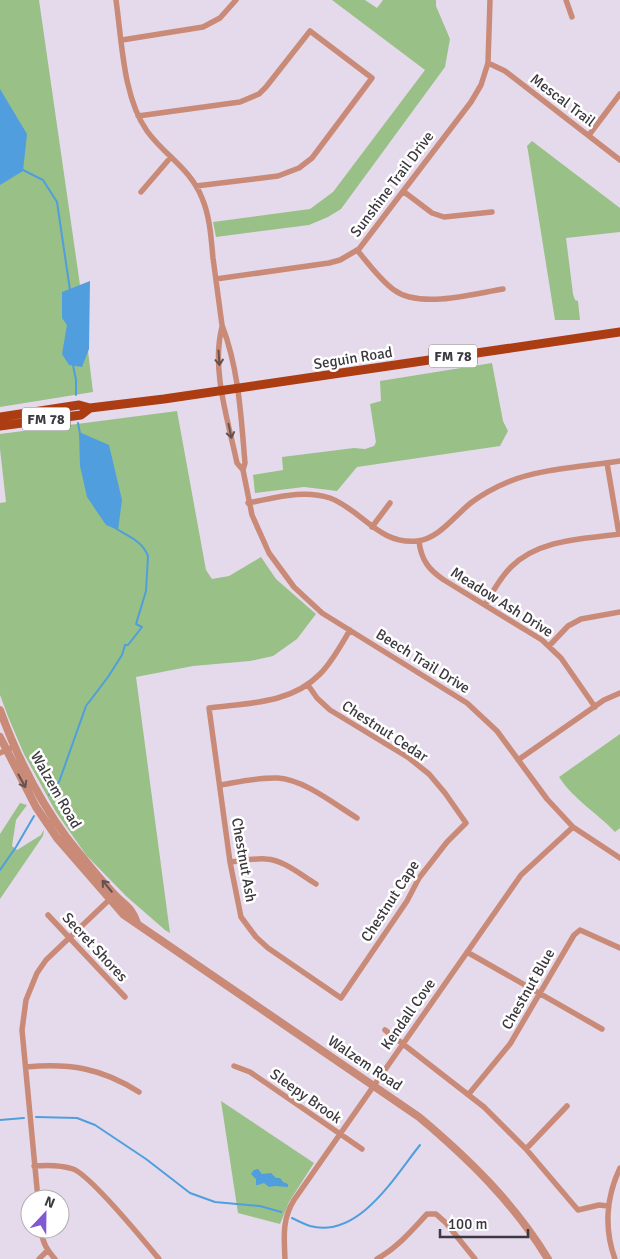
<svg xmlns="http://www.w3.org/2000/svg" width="620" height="1259" viewBox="0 0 620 1259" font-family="Signika,sans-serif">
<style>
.green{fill:#99c087}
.water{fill:#509edd}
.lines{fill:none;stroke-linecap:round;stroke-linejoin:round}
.stream{stroke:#509edd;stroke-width:2}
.minor{stroke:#c98b78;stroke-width:5.5}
.tertiary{stroke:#c98b78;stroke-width:8}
.primary{stroke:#ac3d13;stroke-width:9}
.oneway{stroke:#665150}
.labels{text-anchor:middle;stroke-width:5;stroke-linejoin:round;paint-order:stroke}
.shield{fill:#fff;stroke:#767479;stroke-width:1}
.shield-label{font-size:14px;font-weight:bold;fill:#3c383f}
.street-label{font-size:15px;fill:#3c383f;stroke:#fff}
</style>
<rect width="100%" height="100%" fill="#e5daec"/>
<path class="green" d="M0 0H39L80 285 93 392 0 407Z
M332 0H365L377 8 383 0H436V6L450 39 445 67 341 209 328 217 309 225 216 237 213 222 310 209 333 192 425 70Z
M532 141 620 208V232L566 238 573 294 575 300 578 301 580 320H555L528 151 527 146Z
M492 363 503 421 508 431 500 446 357 467 337 491 304 487 255 493 253 475 283 470 282 457 354 448 365 449 374 446 376 442 370 404 381 401 380 381Z
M177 411 206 570 212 579 229 576 261 557 276 579 316 614 297 639 273 656 250 661 193 666 136 677 170 933 165 930 126 896 86 855 56 812 24 754 9 719 0 695V503L6 502 0 449V434Z
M620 734V828L615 832C597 813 573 799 559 777Z
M20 803 27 805 16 820 12 846 17 850 41 835 44 829 43 836 0 899V834Z
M221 1101 314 1163 289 1202 280 1224 238 1213Z"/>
<path class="water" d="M0 89 27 134 23 171 0 185Z
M90 281 89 349 82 367 69 365 62 354 67 325 62 318V292Z
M79 432 109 445 122 500 118 530 106 525 87 497 80 466Z
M258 1169 262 1174 271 1173 276 1178H280L283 1182 288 1184V1187L275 1186 269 1187 264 1183 258 1185H256V1179L251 1174 254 1170Z"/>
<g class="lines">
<path class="stream" d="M21 169 43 180 57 202 70 290
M73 365 76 380V395
M78 423 80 434
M49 795 59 782 86 706 108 677 122 655 125 645H128L142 627 136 624 146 591 148 556C141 539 126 536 114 527
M0 870 16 847 34 816
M36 1117 77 1118 95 1125 146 1159 190 1193 215 1202 260 1206 281 1212
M0 1120 24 1118
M292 1218C298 1221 304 1224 310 1226 359 1239 395 1176 420 1145"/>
<path class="minor" d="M116 0C122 42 123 97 147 131 165 156 190 168 202 198 210 217 211 237 213 258 216 280 219 303 222 325 239 370 241 416 245 463L243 470 252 515 269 553 294 587 322 613 467 703 497 731 547 799 573 827 620 858
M566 0 572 17
M122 40 203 27 220 18 236 0
M488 63 505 71 620 160
M138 116 240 102 259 94 266 87 310 31 372 78 312 158 299 168 278 176 196 186
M589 135 620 94
M403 191 432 213 444 217 492 212
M141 192 171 157
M357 250C368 263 380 280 394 290 420 309 472 294 503 289
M216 279 329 263 340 260 359 249 471 102 481 85 488 63 490 0
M222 327C211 369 228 420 237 463L243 470
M607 463 619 534
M248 503C275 498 303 489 330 498 362 510 379 545 417 541 439 539 455 515 472 502 483 494 496 487 508 482 538 469 587 466 620 461
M372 527 390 503
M419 541C421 560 429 570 444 580L542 640 561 658 595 707
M485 605C493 591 500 578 511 567 539 539 583 539 620 534
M549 646 568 626 581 619 620 612
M308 685 317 698 330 710 409 758 429 774 445 793 466 823 447 842 419 878 407 901 341 998 268 948 256 937 241 917 230 862 209 708C247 703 291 704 320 674 332 662 341 645 350 630
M0 753 15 746
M518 760 604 700 620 693
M220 785C238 782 259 777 278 778 305 780 334 804 357 818
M230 862C241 861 254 858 266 859 284 860 301 875 316 884
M48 915 125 997
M467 952 602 1029
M385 1030 484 1107 526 1149 578 1210 599 1205 608 1206
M234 1066 250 1072 362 1149
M26 1067C70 1063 101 1068 139 1092
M468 1095 510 1044 574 935 580 930 620 948
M526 1149 567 1106
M34 1166C47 1165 61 1165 73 1169 90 1175 145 1242 159 1259
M38 1199 22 1030 26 1000 37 973 46 960 109 900
M41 1229C42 1242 47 1250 55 1259
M39 1259 48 1250
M285 1259C284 1237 282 1219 294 1200L521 875 573 827
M377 1259C397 1248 411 1231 427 1214H436L446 1223 475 1259
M615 1259C604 1229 606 1197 620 1168"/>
<path class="tertiary" d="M0 710C16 754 39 800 67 838 82 857 97 876 114 894 125 906 131 906 137 923
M0 737 36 807 57 838 124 915 419 1117C469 1159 514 1203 548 1259"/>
<path class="primary" d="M0 417 79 405 90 408 164 399 620 332
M0 426 81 415 90 408"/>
</g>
<defs><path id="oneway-shaft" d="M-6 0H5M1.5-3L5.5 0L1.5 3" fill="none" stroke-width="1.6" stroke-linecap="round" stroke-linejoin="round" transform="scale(1.25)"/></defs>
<g class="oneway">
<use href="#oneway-shaft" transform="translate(219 358) rotate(86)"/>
<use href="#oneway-shaft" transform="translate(230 431) rotate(78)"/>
<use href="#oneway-shaft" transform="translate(22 781) rotate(61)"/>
<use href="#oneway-shaft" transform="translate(107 886) rotate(-130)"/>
</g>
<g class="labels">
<g class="shield">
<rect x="429" y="344.5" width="48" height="23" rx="4"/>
<rect x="22" y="407.5" width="48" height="23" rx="4"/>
</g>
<g class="shield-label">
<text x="453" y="361">FM 78</text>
<text x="46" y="424">FM 78</text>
</g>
<g class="street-label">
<text transform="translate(563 100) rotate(37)" y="5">Mescal Trail</text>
<text transform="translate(392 184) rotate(-53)" y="5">Sunshine Trail Drive</text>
<text transform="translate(353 358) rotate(-9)" y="5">Seguin Road</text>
<text transform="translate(502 602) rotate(32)" y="5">Meadow Ash Drive</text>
<text transform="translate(423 661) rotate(32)" y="5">Beech Trail Drive</text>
<text transform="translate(385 731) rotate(33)" y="5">Chestnut Cedar</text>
<text transform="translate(56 790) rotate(60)" y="5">Walzem Road</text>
<text transform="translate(244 860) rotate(80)" y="5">Chestnut Ash</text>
<text transform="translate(390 901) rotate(-57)" y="5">Chestnut Cape</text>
<text transform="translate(95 947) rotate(47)" y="5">Secret Shores</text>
<text transform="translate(528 989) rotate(-60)" y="5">Chestnut Blue</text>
<text transform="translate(408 1014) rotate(-55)" y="5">Kendall Cove</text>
<text transform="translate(365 1063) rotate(34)" y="5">Walzem Road</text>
<text transform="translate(306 1096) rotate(35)" y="5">Sleepy Brook</text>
</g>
</g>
<g transform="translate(45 1214) rotate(22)"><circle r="24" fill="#ffffff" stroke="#b1afb2"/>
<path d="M0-4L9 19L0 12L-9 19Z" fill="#815ad3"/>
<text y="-8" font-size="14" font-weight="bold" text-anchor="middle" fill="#3c383f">N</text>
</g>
<path d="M440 1229v8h88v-8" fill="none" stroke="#3c383f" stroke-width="2.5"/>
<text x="448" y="1229" font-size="15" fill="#3c383f" stroke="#ffffff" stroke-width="4" paint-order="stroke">100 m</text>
</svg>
